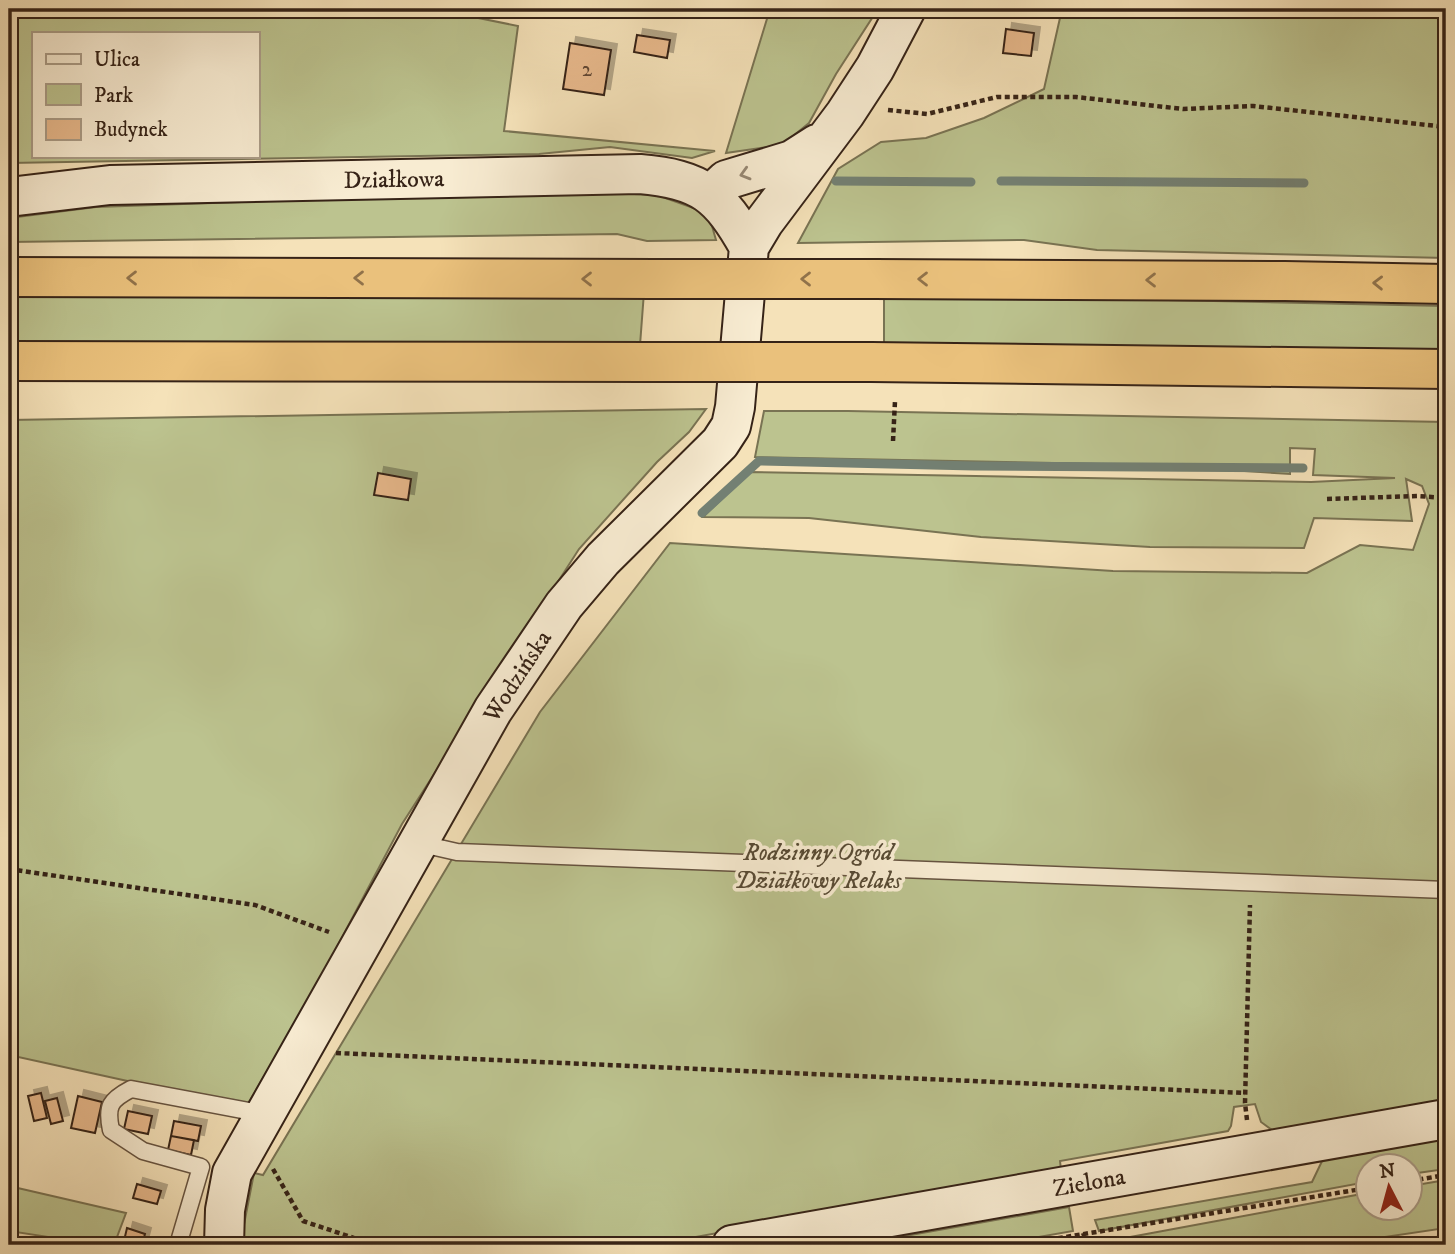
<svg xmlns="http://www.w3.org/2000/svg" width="1455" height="1254" viewBox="0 0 1455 1254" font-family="'IM FELL DW Pica',serif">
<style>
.green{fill:#bcc38f;stroke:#797353;stroke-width:2;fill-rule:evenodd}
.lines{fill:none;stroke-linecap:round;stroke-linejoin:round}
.stream{stroke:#738073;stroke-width:9}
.building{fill:#e8b98c;stroke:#362317;stroke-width:2;filter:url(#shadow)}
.lane-casing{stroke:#665340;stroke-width:19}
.secondary-casing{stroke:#362317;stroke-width:42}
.highway-casing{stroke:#362317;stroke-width:42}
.path{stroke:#362317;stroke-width:4.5;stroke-dasharray:5 3.5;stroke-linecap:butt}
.lane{stroke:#f8ecd2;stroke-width:16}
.secondary{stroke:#f8ecd2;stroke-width:38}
.highway{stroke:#eac17c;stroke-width:38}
.highway-bridge-casing{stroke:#362317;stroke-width:42;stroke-linecap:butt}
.highway-bridge{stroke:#eac17c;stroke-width:38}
.oneway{stroke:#978874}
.oneway2{stroke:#90724a}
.labels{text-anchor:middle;stroke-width:7;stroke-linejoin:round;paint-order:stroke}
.number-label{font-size:21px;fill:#624834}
.street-label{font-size:24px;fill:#362317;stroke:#f8ecd2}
.park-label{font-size:24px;font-style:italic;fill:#584b35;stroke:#f8ecd2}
</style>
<defs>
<filter id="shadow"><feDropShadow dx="6" dy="-6" stdDeviation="0" flood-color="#0004"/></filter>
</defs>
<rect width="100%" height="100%" fill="#f5e2b9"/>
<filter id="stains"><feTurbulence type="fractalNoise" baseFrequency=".00286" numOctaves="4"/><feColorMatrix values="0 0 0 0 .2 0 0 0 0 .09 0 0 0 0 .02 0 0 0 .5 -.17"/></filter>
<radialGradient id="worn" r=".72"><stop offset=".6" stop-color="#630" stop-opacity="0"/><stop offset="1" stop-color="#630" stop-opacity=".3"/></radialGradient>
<path class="green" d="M9 9H434L518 26 504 131 715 151 692 158 610 147 539 154 9 163ZM33 33H257V156H33Z
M770 9H872L874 15 836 74 809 123 782 145 726 153Z
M1062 9H1446V258L1097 250 1024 240 798 243 838 169 881 142 926 138 984 118 1044 89Z
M565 191 657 195 702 211 712 226 716 240 647 241 617 234 9 242V218L96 207Z
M9 291 644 292 640 345H9Z
M884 294 1446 306V356L884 344Z
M706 409 689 432 657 462 579 549 402 824 310 998 246 1107 9 1055V420Z
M764 411H848L1446 422V1104L1276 1133 1261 1122 1255 1104 1234 1107 1231 1126 1228 1131 1060 1161 1061 1170 652 1245H240L254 1173 263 1175 540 712 670 543 1113 571 1307 573 1360 545 1413 550 1429 504 1422 486 1406 479 1412 521 1314 518 1304 548 1150 547 981 537 809 518 703 517 750 472 1311 482 1395 478 1313 475 1315 449 1290 448V474L1150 465 755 457Z
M1446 1138V1169L1410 1174V1166H1368L1367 1182 1099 1231 1095 1220 1312 1182 1324 1157Z
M1446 1180V1228L1331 1245H1102L1098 1243 1367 1193 1368 1208H1410V1186Z
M9 1186 126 1213 114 1245H100L9 1231Z
M1069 1207 1073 1231 994 1245H854Z"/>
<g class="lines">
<path class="stream" d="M836 181 971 182
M1001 181 1304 183
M702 513 759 461 974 466 1303 468"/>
</g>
<path class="building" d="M1006 29 1034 33 1031 56 1003 53Z
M637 35 670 40 667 58 634 52Z
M570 43 611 50 604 95 563 89Z
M378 473 411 479 408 500 374 495Z
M41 1093 47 1118 34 1121 28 1096Z
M78 1096 102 1102 95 1133 71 1128Z
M57 1098 63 1121 51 1124 45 1101Z
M128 1111 152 1116 148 1134 124 1129Z
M174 1121 201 1126 198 1141 171 1136Z
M171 1136 194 1140 191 1155 168 1150Z
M137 1184 161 1191 157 1204 133 1198Z
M127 1228 145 1234 142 1245H123Z"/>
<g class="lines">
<defs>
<path id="lane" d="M420 839 435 847 457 852 1446 890
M178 1245 201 1167 143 1151 111 1130C106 1106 110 1100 131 1089L264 1114
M1439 1245 1446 1244"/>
<path id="secondary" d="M710 195 726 180 792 160 817 144
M9 197 110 185 640 174C701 179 720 195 749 247
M224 1245 225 1210 232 1173 493 710 564 605 603 559 720 443 731 426 735 407 749 247 764 222 845 114 875 68 906 9
M732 1245 1446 1119"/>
<path id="highway" d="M9 277 655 279
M874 279 1285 281 1446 284
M9 361 651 362
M871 362 1446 369"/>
</defs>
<use href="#lane" class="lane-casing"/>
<use href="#secondary" class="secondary-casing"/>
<use href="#highway" class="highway-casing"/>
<path class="path" d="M888 110 927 114 997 97H1076L1183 109 1253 106 1446 127
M893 441 895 401
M1327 499 1417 496 1446 498
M9 869 255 905 329 932
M336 1053 1245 1093
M1247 1120 1245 1103 1250 905
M273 1169 303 1221 375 1245
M1410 1181 1446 1175
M1083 1233 1088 1245
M1016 1245 1368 1188"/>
<use href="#lane" class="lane"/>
<use href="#secondary" class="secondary"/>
<use href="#highway" class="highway"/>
<defs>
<path id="highway-bridge" d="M655 279H874
M651 362H871"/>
</defs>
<use href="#highway-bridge" class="highway-bridge-casing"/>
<use href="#highway-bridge" class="highway-bridge"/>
</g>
<defs><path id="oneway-chevron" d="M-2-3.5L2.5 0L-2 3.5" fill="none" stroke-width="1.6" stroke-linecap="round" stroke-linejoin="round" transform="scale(1.75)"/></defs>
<use class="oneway" href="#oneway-chevron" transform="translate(745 174) rotate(164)"/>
<g class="oneway2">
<use href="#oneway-chevron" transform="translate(132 278) rotate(-180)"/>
<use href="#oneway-chevron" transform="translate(359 278) rotate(-180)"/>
<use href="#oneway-chevron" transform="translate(587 279) rotate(-180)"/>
<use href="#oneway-chevron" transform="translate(806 279) rotate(-180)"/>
<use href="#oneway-chevron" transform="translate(923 279) rotate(-180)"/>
<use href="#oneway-chevron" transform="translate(1151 280) rotate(-180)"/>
<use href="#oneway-chevron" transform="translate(1378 283) rotate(-179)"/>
</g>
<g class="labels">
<g class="number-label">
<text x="587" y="76">2</text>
</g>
<g class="street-label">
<text transform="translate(394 179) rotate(-1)" y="8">Działkowa</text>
<text transform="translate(517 676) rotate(-57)" y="8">Wodzińska</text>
<text transform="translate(1089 1182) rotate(-10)" y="8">Zielona</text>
</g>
<g class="park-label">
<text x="818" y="860">Rodzinny Ogród<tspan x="818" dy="28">Działkowy Relaks</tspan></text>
</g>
</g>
<rect width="1455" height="1254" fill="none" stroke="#f5e2b9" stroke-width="35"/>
<rect x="10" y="10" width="1434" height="1233" fill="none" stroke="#362317" stroke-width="3.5"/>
<rect x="18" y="18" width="1420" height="1219" fill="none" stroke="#362317" stroke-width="2"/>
<rect x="32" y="32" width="228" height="126" fill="#f8ecd2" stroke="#aa9c87" stroke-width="2"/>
<rect x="46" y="54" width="35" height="10" fill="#f8ecd2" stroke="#aa9c87" stroke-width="2"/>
<text x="94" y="66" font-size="21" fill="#362317">Ulica</text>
<rect x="46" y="84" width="35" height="21" fill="#bcc38f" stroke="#aa9c87" stroke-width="2"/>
<text x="94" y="102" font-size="21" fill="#362317">Park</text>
<rect x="46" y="119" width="35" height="21" fill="#e8b98c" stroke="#aa9c87" stroke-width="2"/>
<text x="94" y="136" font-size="21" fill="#362317">Budynek</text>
<g transform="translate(1389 1187) rotate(354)"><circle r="33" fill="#f8ecd2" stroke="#aa9c87" stroke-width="2"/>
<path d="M0-5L12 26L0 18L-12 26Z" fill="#8f2418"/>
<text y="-10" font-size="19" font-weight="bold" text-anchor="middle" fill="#362317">N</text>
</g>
<rect width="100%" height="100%" filter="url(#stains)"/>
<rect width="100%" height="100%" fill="url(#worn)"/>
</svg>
